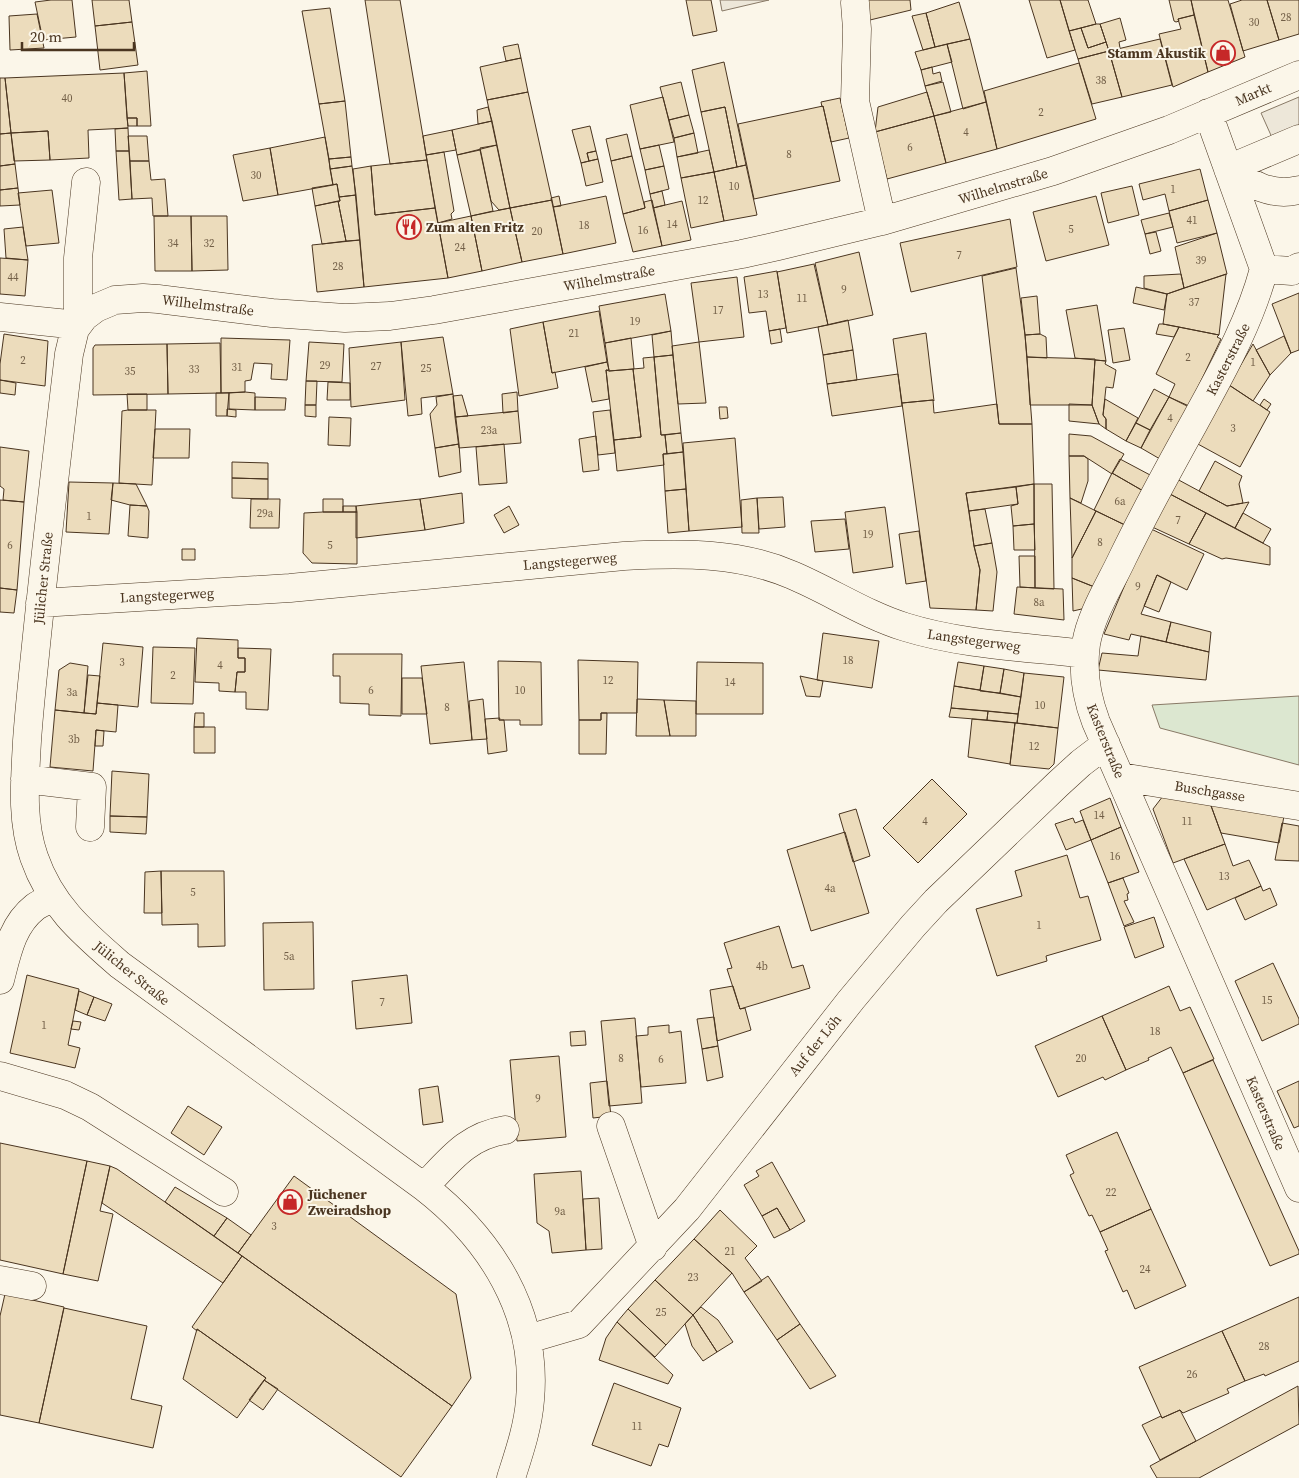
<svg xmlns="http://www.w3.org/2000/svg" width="1299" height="1478" viewBox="0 0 1299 1478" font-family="'Source Serif 4',serif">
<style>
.green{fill:#dce7d0;stroke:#887966}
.parking{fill:#ede7d9;stroke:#887966}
.building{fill:#ecdcbc;stroke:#4a3520}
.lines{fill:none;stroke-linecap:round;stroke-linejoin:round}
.minor-casing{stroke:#4a3520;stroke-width:29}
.minor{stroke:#fbf6e9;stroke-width:28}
.labels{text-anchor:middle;stroke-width:4;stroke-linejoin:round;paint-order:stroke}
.number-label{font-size:11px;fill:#725f47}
.poi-label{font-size:14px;font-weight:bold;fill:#4a3520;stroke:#fbf6e9;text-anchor:start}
.street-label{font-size:14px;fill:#4a3520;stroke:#fbf6e9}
</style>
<rect width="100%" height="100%" fill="#fbf6e9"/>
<path class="green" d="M1299 696V765L1160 728 1152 705Z"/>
<path class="parking" d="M720 0H769L722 11Z
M1299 97V131L1274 142 1261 113Z"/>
<path class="building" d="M51 0H72L76 37 43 40 35 2Z
M92 0H129L132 22 95 26Z
M365 0H400L427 160 390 164Z
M686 0H711L717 31 693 36Z
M865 0H910L911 10 870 20Z
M1029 0H1060L1075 50 1047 58Z
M1060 0H1088L1096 24 1069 31Z
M1169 0H1191L1194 15 1178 19 1179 21 1176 22 1174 21Z
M1191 0H1228L1245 57 1208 72Z
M1242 0H1267L1279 40 1243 51 1230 4Z
M1267 0H1299V34L1279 40Z
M959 2 970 39 935 47 926 13Z
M330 8 345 101 319 104 302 11Z
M926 13 935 47 923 50 912 16Z
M37 14 44 48 10 50 9 16Z
M1194 15 1208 72 1173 87 1159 34 1181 29 1178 19Z
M1120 18 1126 40 1119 42 1120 48 1109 51 1100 24Z
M132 22 138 65 100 70 95 26Z
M1096 24H1100L1106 42 1088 48 1081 28Z
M1081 28 1088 48 1106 42 1109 51 1078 59 1069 31Z
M970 39 986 102 963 109 947 44Z
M1160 39 1172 85 1122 97 1109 51Z
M518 44 521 58 506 61 503 47Z
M947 44 952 62 921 70 915 52Z
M1109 51 1122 97 1092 104 1078 59Z
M521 58 528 92 487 100 480 67Z
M724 62 746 165 737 167 725 107 701 112 692 70Z
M1079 63 1096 119 997 149 984 91Z
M932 67 933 74 940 72 942 81 925 86 921 70Z
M147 71 151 126H137V118H127L124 73Z
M124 73 128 128 88 130 89 158 50 160 48 131 11 133 5 78Z
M0 78H5L11 133 0 134Z
M681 82 689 115 669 120 660 87Z
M943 82 951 112 934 116 925 86Z
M528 92 552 200 510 208 487 100Z
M927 92 934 116 875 132 878 107Z
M663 97 674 142 640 149 630 105Z
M840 98 849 138 831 142 823 106 822 107 821 102Z
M345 101 351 157 329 159 319 104Z
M986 102 997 149 946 163 934 116Z
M823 106 840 181 754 199 738 124Z
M488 107 492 121 478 124 477 110Z
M725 107 737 167 714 172 701 112Z
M689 115 694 133 674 138 669 120Z
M934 116 946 163 887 179 875 132Z
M127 118H137V126H128Z
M492 121 497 145 457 155 452 130Z
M590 126 596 151 587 153 589 161 581 163 572 130Z
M128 128 129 151H116L115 129Z
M452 130 456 150 426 155 423 136Z
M48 131 50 160 14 161 11 133Z
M11 133 15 164 0 166V134Z
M694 133 698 153 677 157 674 138Z
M627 134 632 156 611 161 606 139Z
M128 136H147L149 161H130Z
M325 137 333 185 278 195 270 148Z
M497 145 510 208 499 210 491 201 480 148Z
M659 145 664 166 645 170 640 149Z
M270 148 278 195 243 201 233 155Z
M480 150 493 211 471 216 457 155Z
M709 150 714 172 681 178 677 157Z
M116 151H129L132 199 119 200Z
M596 151 598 159 589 161 587 153Z
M444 152 454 211 451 214 452 219 438 223 426 155Z
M632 156 645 208 623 214 611 161Z
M351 157 352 166 330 169 329 159Z
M598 159 603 182 586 186 581 163Z
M427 160 435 208 375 215 371 166Z
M130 161H149L151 180 165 179 168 216H153L152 198 132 199Z
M15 164 18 188 0 190V166Z
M746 165 757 215 724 221 714 172Z
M352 166 356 195 339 197 337 184 333 185 330 169Z
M371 166 375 215 435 208 448 278 364 287 353 169Z
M664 166 669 189 650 194 645 170Z
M1200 169 1208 200 1169 211 1165 194 1143 200 1139 184Z
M714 172 724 221 691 228 681 178Z
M337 184 340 201 315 206 312 188Z
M1132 186 1139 215 1108 223 1101 193Z
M18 188 20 205 0 206V190Z
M52 190 59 243 26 246 18 193Z
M662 191 665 205 653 208 650 194Z
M356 195 360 240 346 241 338 201H340L339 197Z
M559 196 561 206 553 207 551 198Z
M606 196 616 243 563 254 553 207Z
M1096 196 1109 245 1046 261 1033 212Z
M552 200 563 254 522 262 510 208Z
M652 200 662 246 633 252 623 214 645 208 644 202Z
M1208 200 1217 233 1177 243 1169 211Z
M338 201 346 241 322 244 315 206Z
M682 201 691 240 662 246 653 208Z
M510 208 522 262 482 271 471 216Z
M1169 213 1173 227 1145 234 1141 220Z
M154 216H191L192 271H155Z
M191 216H227L228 270 192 271Z
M471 216 482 271 448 278 438 223Z
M1010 219 1017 267 911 292 900 243Z
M23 227 28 260 6 258 4 229Z
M1156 232 1161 251 1150 254 1145 234Z
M1217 233 1227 274 1184 288 1175 247Z
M360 240 364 287 317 292 312 245Z
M859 252 873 315 828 325 815 263Z
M0 258 28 260 25 296 0 294Z
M814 264 828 325 787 333 777 272Z
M1016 268 1025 335 1032 424H999L982 276Z
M777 271 786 328 769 331 766 311 749 313 744 277Z
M1181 274 1184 288 1167 294 1144 288V276Z
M1226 274 1219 335 1163 324 1167 294Z
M737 277 744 337 699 342 691 283Z
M1136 287 1167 294 1164 310 1133 303Z
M1299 293V350L1291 353 1272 304Z
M665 294 671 331 605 343 599 306Z
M1037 296 1040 334 1025 335 1021 298Z
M1097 305 1106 361 1075 358 1066 310Z
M599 311 607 362 552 373 543 322Z
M848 320 853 350 823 355 818 327Z
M543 322 552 373 555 372 558 388 519 396 510 329Z
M1159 324H1163L1179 327 1174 337 1156 334Z
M1179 327 1219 335 1217 337 1221 339 1189 406 1169 397 1175 384 1156 374Z
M1124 328 1130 360 1113 363 1108 330Z
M780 329 782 342 771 344 769 331Z
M671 331 673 355 654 357 652 335Z
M926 333 934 401 933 400 902 403 893 339Z
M4 334 48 341 45 386 0 380V364Z
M1040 334 1046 337 1047 358 1027 357 1025 335Z
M1284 336 1291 353 1270 375 1256 350Z
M443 337 453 394 421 398 422 414 408 416 401 342Z
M221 338 290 340 287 380 271 379 272 364 254 363 251 380 245 381V392L221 393Z
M631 338 634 369 609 371 605 343Z
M309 342 344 344 342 382 306 381Z
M401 342 405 400 351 407 349 348Z
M699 342 706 403 678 404 672 346Z
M220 343 221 393 168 394 167 344Z
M167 344 168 394 93 395V348L95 345Z
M1253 344 1270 375 1253 401 1229 385Z
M853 350 857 380 827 384 823 355Z
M673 355 681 433 661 435 654 357Z
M654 357 661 435H665L667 454H663L664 465 617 471 614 440 641 437 633 369 644 368 643 358Z
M1027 357 1095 359 1092 405H1030Z
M1095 360 1106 361 1105 364 1116 370 1113 388 1106 387 1103 415 1106 419V429L1099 424 1092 405Z
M607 362 609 370H606L609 399 592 402 585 367Z
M633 369 641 437 614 440 606 370 609 371Z
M898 374 902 406 832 416 827 384Z
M0 380 16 383 15 395 0 393Z
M306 381H317L316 405H305Z
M328 382 350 383V400H327Z
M1229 385 1270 412 1240 467 1196 443Z
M1154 389 1169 397 1150 430 1136 423Z
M245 392 255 393V410L229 409V393Z
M517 392 518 411 503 413 502 394Z
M216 393H229L227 416H216Z
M127 394H147V410H128Z
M453 394 459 444 435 448 430 414 437 405 436 397Z
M462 395 468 416 455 417 453 396Z
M255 397 286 398 285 410H255Z
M1169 397 1189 407 1160 459 1141 448Z
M1105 399 1138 418 1126 441 1106 429V419L1103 415Z
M1264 399 1271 404 1267 410 1260 405Z
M933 400 934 413 997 404 999 424H1032L1034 484 966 493 974 546 980 570 976 610 930 608 902 403Z
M1069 404 1092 405 1099 424 1069 421Z
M305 405H316V417L305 416Z
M719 407H727L728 418 720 419Z
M227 409 236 410V417L227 416Z
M128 410H156L152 485 119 483 122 411Z
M610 410 615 453 598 455 593 412Z
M518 411 521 443 459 448 455 417Z
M329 417 351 418 350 446 328 445Z
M1136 423 1150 430 1141 448 1126 441Z
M155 429H190L189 458H153Z
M681 433 683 452 667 454 665 435Z
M1069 434 1091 436 1124 454 1112 474 1084 456H1069Z
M596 436 599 470 583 472 579 439Z
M735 438 742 527 689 531 683 443Z
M459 444 461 472 439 477 435 448Z
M504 444 507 483 479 485 476 447Z
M0 447 29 451 24 502 3 500 4 489 0 486Z
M683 452 686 489 665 491 663 454Z
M1069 456H1084L1088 459V481L1081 503 1070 498Z
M1120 459 1152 476 1145 492 1112 473Z
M1215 461 1242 476 1239 484 1243 503 1227 506 1199 491Z
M232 462 268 463V479L232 478Z
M1112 473 1145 492 1127 526 1094 510Z
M232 478 268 479V499L232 498Z
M1175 478 1227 506 1249 502 1235 528 1168 493Z
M69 482 113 483 109 534 66 532Z
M113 483 136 484 147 506 130 505 111 500Z
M1034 484V524L1013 526 1011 506 1018 504 1016 487Z
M1034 484H1052L1054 589 1035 588Z
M1016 487 1018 504 969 511 966 493Z
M686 489 689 531 668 533 665 491Z
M462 493 464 523 425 530 420 499Z
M1168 493 1206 513 1189 544 1150 526Z
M783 497 785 527 759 529 757 498Z
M757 498 759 533H742L741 500Z
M1070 498 1096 511 1072 558Z
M251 499H280L279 528H250Z
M323 499H343V512H323Z
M420 499 425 530 356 538V506Z
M0 500 24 502 17 590 0 588Z
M130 505 147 506 149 511 148 538 128 536Z
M343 506H356L357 512H343Z
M509 506 519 525 504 533 494 515Z
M885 507 893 567 853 573 845 512Z
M985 509 992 543 974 546 969 511Z
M1096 511 1127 526 1097 588 1072 578V558Z
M323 512H357V564L312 563 303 553 304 513Z
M1206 513 1270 547V565L1226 558 1222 559 1189 544Z
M1243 513 1271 529 1263 543 1235 528Z
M845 519 849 549 815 552 811 521Z
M1034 524 1035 550H1014L1013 526Z
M1149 528 1204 554 1187 590 1157 575 1141 614 1171 622 1166 642 1131 634 1129 640 1104 634Z
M919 531 926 581 906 584 899 534Z
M992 543 997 572 993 611 976 610 980 570 974 546Z
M182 549H195V560H182Z
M1019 556H1035V588L1020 587Z
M1157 575 1171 582 1159 612 1144 606Z
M1072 578 1097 588 1086 608 1073 611Z
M1017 587 1063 589 1064 620 1014 614Z
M0 588 17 590 14 613 0 612Z
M1171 622 1211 632 1209 652 1166 642Z
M823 633 879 641 872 688 817 680Z
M1141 636 1209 652 1206 680 1098 670 1102 653 1138 656Z
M197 638 238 640V658H245V672H237L235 692 219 691V683L195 682Z
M103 643 143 647 138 707 97 703Z
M153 647 195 648 193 704 151 703Z
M238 648 271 649 268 710 246 709V692H235L237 672H245V658H238Z
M333 654H402L401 716 369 715V704L340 703V676H333Z
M578 660 638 662 637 713H601V720H579Z
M498 661 541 662 542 725H520V720H499Z
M464 662 472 740 430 744 421 666Z
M697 662 763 663V714H696Z
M958 662 984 666 980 690 954 686Z
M70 663 88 666 84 713 55 710 59 670Z
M984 666 1004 669 1000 693 980 691Z
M1004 669 1024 673 1021 697 1000 693Z
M1024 673 1064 677 1058 728 1017 723Z
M88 675 100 676 96 714 84 713Z
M800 676 823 681 820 697 806 696Z
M402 678H422L427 714H402Z
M954 686 1021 697 1018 714 951 708Z
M483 699 487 739 472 740 469 701Z
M637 699 664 700 670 736H636Z
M664 700 696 701V736H670Z
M97 703 118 705 116 732 96 730 93 771 50 767 55 710 96 714Z
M951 708 988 711 987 720 949 717Z
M988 711 1018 714 1017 723 987 720Z
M195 713H204V727H194Z
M601 713H607L606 754H579V720H601Z
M500 718 499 720H504L507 751 488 754 485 719Z
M972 719 1015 723 1010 764 968 757Z
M1015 723 1058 728 1054 764 1049 769 1010 765Z
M194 727H215V753H194Z
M96 730 104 731 103 746H95Z
M112 771 149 774 147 817 110 816Z
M932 779 967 814 918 863 883 828Z
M1163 796 1210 803 1225 844 1173 863 1153 809Z
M1110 798 1121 827 1091 840 1080 811Z
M1210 803 1284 816 1279 843 1221 833Z
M856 809 870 856 853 862 839 814Z
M110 816 147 817 146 834 110 832Z
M1073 818 1075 823 1083 820 1091 840 1066 850 1055 824Z
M1282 823 1299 826V861L1275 860Z
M1121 827 1139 872 1108 883 1091 840Z
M845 832 869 913 811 931 787 850Z
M1225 844 1233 866 1249 860 1261 886 1207 910 1184 859Z
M1067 855 1080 898 1088 896 1101 940 1046 956 1047 961 997 976 976 909 1022 896 1015 871Z
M161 871 162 913H144L145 872Z
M161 871H224L225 946 198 947V924L162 925Z
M1123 878 1129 893 1127 894 1128 900 1124 901 1134 922 1124 926 1108 883Z
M1261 886 1263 891 1270 888 1277 905 1245 920 1235 898Z
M1154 917 1164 947 1135 958 1124 927Z
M313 922 314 989 264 990 263 923Z
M779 926 792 968 803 965 810 988 740 1009 727 969 732 968 724 943Z
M1273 963 1299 1019V1024L1262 1041 1235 981Z
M27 975 79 989 68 1045 80 1048 75 1068 10 1053Z
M407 975 412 1023 356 1029 352 981Z
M733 986 740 1009 745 1008 751 1030 717 1041 710 990Z
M1169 986 1180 1011 1190 1007 1214 1059 1183 1073 1171 1047 1148 1058 1149 1060 1126 1070 1102 1016Z
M79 991 94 997 87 1015 75 1010Z
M94 997 112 1004 105 1021 87 1015Z
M1102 1016 1126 1070 1105 1080 1103 1077 1058 1097 1035 1046Z
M714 1017 718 1046 702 1049 697 1019Z
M635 1018 642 1103 609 1106 601 1021Z
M73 1021 81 1022 79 1030 71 1029Z
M669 1025V1033L681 1031 686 1083 641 1087 636 1036 648 1035V1027Z
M585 1031 586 1045 571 1046 570 1032Z
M718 1046 723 1077 707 1081 702 1049Z
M559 1056 566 1137 517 1141 510 1060Z
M1213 1060 1299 1251V1254L1270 1266 1183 1073Z
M607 1081 611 1116 593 1118 590 1083Z
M1299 1081V1126L1294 1128 1277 1091Z
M438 1086 443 1122 423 1125 419 1089Z
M188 1106 222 1127 204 1155 171 1133Z
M1117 1132 1151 1209 1100 1232 1092 1215 1089 1216 1070 1175 1074 1173 1066 1155Z
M0 1143 87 1161 63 1274 0 1260Z
M87 1161 110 1166 100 1211 113 1214 98 1281 63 1274Z
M772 1162 805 1221 790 1230 777 1208 762 1216 744 1185 759 1176 756 1171Z
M110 1166 117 1169 165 1202 242 1256 223 1283 102 1203Z
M581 1171 586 1250 552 1253 549 1231 537 1223 534 1174Z
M294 1176 456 1294 471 1378 452 1406 238 1253Z
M175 1187 227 1218 214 1236 165 1202Z
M599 1198 602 1249 586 1250 583 1199Z
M777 1208 790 1230 774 1238 762 1216Z
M1151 1209 1186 1286 1135 1309 1127 1290 1123 1292 1105 1251 1108 1250 1100 1232Z
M720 1210 757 1246 745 1258 762 1281 744 1292 732 1273 694 1239Z
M227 1218 251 1235 238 1253 214 1236Z
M694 1239 732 1273 693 1315 655 1280Z
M242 1256 452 1406 401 1477 264 1380 266 1378 197 1329V1331L192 1327Z
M768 1276 800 1324 777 1340 744 1292Z
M655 1280 693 1315 666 1345 628 1309Z
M5 1294 64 1307 39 1423 0 1415V1316Z
M1299 1297V1361L1265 1376 1264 1374 1245 1381 1222 1331Z
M701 1307 718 1320 733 1342 717 1352 693 1315Z
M64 1308 147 1326 131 1399 162 1406 153 1448 39 1423Z
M628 1309 666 1345 655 1357 617 1322Z
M693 1315 717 1352 703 1361 692 1346 685 1324Z
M617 1322 673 1375 668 1384 599 1360 606 1338Z
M800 1324 836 1376 810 1389 777 1340Z
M197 1329 266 1378 237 1418 183 1379Z
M1222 1331 1245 1381 1227 1389 1229 1393 1183 1413 1180 1410 1162 1418 1139 1367Z
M264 1380 278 1389 263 1410 249 1400Z
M614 1383 681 1408 668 1447 659 1444 651 1466 592 1445Z
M1298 1386 1299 1424 1199 1478H1157L1150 1466Z
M1180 1410 1196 1441 1160 1460 1142 1425 1161 1416 1162 1418Z"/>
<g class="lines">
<defs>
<path id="minor" d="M855 3 857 29 855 101 882 221
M1208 113 1264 269
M1228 169 1299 139
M1228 169C1251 184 1271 197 1299 190
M1264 269C1249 325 1221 373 1194 423 1169 468 1145 512 1123 557 1110 585 1091 614 1086 644 1082 672 1086 696 1096 722L1299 1188
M1264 269 1292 271 1299 267
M0 317 78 325
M78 325V258L86 182
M40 603 290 588 624 556C681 553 739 552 792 575 830 591 866 615 905 627 963 645 1026 647 1085 654
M1121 777 1299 806
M25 779 92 787 90 827
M0 980C7 953 12 925 35 907 40 903 47 901 53 898
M0 1076 65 1095 90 1107 224 1192
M611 1126 653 1247
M424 1187C450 1160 467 1136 505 1130
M0 1280 32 1286
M528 1339 579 1324 687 1209 851 1000 913 926 936 901 1058 784 1081 763 1106 744
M511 1478C519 1453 528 1427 530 1400 538 1313 491 1239 424 1187L120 965C82 932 51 906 34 857 21 820 25 780 27 741 29 712 32 684 35 655 45 555 57 455 69 354L75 329 84 317 96 308 115 300 143 298 158 299 272 313 345 318 390 316 434 310 742 254 778 246 882 221 1053 171 1169 130 1299 75"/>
</defs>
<use href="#minor" class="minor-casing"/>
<use href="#minor" class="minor"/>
</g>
<defs>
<symbol id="shop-ring" viewBox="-11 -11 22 22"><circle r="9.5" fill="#fbf6e9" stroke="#c62828" stroke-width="1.5"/><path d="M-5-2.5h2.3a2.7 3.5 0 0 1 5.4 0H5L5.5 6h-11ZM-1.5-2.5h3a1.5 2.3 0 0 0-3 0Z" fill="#c62828"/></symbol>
<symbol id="restaurant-ring" viewBox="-11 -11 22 22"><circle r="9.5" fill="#fbf6e9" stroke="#c62828" stroke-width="1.5"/><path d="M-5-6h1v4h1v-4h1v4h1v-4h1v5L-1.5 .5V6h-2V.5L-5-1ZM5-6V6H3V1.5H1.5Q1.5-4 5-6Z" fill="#c62828"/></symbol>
</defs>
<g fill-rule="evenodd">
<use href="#shop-ring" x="1209" y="39" width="28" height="28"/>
<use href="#restaurant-ring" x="395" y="213" width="28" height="28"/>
<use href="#shop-ring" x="276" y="1188" width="28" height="28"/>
</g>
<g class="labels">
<g class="number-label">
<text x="1286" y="21">28</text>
<text x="1254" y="26">30</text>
<text x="1101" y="84">38</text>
<text x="67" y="102">40</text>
<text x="1041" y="116">2</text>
<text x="966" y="136">4</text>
<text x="910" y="151">6</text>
<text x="789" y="158">8</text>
<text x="256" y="179">30</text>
<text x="734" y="190">10</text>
<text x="1173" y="193">1</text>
<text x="703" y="204">12</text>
<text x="1192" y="224">41</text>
<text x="672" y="228">14</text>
<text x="584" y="229">18</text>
<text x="1071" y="233">5</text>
<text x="643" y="234">16</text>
<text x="537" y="235">20</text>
<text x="173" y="247">34</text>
<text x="209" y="247">32</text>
<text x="460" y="251">24</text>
<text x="959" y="259">7</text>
<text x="1201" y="264">39</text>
<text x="338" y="270">28</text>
<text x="13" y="281">44</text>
<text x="844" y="293">9</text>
<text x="763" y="298">13</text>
<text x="802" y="302">11</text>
<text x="1194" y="306">37</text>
<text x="718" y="314">17</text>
<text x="635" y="325">19</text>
<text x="574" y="337">21</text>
<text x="1188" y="361">2</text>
<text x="23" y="364">2</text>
<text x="1253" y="366">1</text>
<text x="325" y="369">29</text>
<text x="376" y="370">27</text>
<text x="237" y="371">31</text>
<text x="426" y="372">25</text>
<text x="194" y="373">33</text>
<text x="130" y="375">35</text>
<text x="1170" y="422">4</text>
<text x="1233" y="432">3</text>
<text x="489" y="434">23a</text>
<text x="1120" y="505">6a</text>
<text x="265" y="517">29a</text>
<text x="89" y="520">1</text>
<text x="1178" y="524">7</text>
<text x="868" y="538">19</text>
<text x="1100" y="546">8</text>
<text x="10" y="549">6</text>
<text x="330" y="549">5</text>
<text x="1138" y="590">9</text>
<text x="1039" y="606">8a</text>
<text x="848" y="664">18</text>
<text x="122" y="666">3</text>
<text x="220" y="669">4</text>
<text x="173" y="679">2</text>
<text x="608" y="684">12</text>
<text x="730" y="686">14</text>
<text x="371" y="694">6</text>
<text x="520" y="694">10</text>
<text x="72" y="696">3a</text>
<text x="1040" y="709">10</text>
<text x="447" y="711">8</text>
<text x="74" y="743">3b</text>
<text x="1034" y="750">12</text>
<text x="1099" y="819">14</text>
<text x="925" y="825">4</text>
<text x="1187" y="825">11</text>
<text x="1115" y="860">16</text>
<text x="1224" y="880">13</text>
<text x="830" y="892">4a</text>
<text x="193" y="896">5</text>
<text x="1039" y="929">1</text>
<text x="289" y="960">5a</text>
<text x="762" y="970">4b</text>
<text x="1267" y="1004">15</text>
<text x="382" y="1006">7</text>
<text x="44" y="1029">1</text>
<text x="1155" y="1035">18</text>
<text x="621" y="1062">8</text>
<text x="1081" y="1062">20</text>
<text x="661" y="1063">6</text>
<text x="538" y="1102">9</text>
<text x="1111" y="1196">22</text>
<text x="560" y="1215">9a</text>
<text x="274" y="1230">3</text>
<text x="730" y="1255">21</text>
<text x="1145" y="1273">24</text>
<text x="693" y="1281">23</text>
<text x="661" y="1316">25</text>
<text x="1264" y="1350">28</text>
<text x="1192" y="1378">26</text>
<text x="637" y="1430">11</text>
</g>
<g class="poi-label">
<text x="1206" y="58" text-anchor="end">Stamm Akustik</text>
<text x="426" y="232">Zum alten Fritz</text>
<text x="308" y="1199">Jüchener<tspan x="308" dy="16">Zweiradshop</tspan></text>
</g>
<g class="street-label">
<text transform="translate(1253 94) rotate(-23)" y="5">Markt</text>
<text transform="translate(1003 186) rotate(-17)" y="5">Wilhelmstraße</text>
<text transform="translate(609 278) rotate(-10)" y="5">Wilhelmstraße</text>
<text transform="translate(208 305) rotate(7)" y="5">Wilhelmstraße</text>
<text transform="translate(1228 359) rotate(-63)" y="5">Kasterstraße</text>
<text transform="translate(570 561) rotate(-5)" y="5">Langstegerweg</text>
<text transform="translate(43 578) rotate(-84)" y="5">Jülicher Straße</text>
<text transform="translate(167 595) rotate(-3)" y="5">Langstegerweg</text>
<text transform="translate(974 640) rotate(8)" y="5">Langstegerweg</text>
<text transform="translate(1106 741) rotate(68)" y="5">Kasterstraße</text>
<text transform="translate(1210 791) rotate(9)" y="5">Buschgasse</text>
<text transform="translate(132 973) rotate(39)" y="5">Jülicher Straße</text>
<text transform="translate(815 1045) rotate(-51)" y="5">Auf der Löh</text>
<text transform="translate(1266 1113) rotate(67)" y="5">Kasterstraße</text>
</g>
</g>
<path d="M22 42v8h112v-8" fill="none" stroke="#4a3520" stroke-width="2.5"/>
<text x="30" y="42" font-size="15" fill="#4a3520" stroke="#fbf6e9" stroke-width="4" paint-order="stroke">20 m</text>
</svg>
